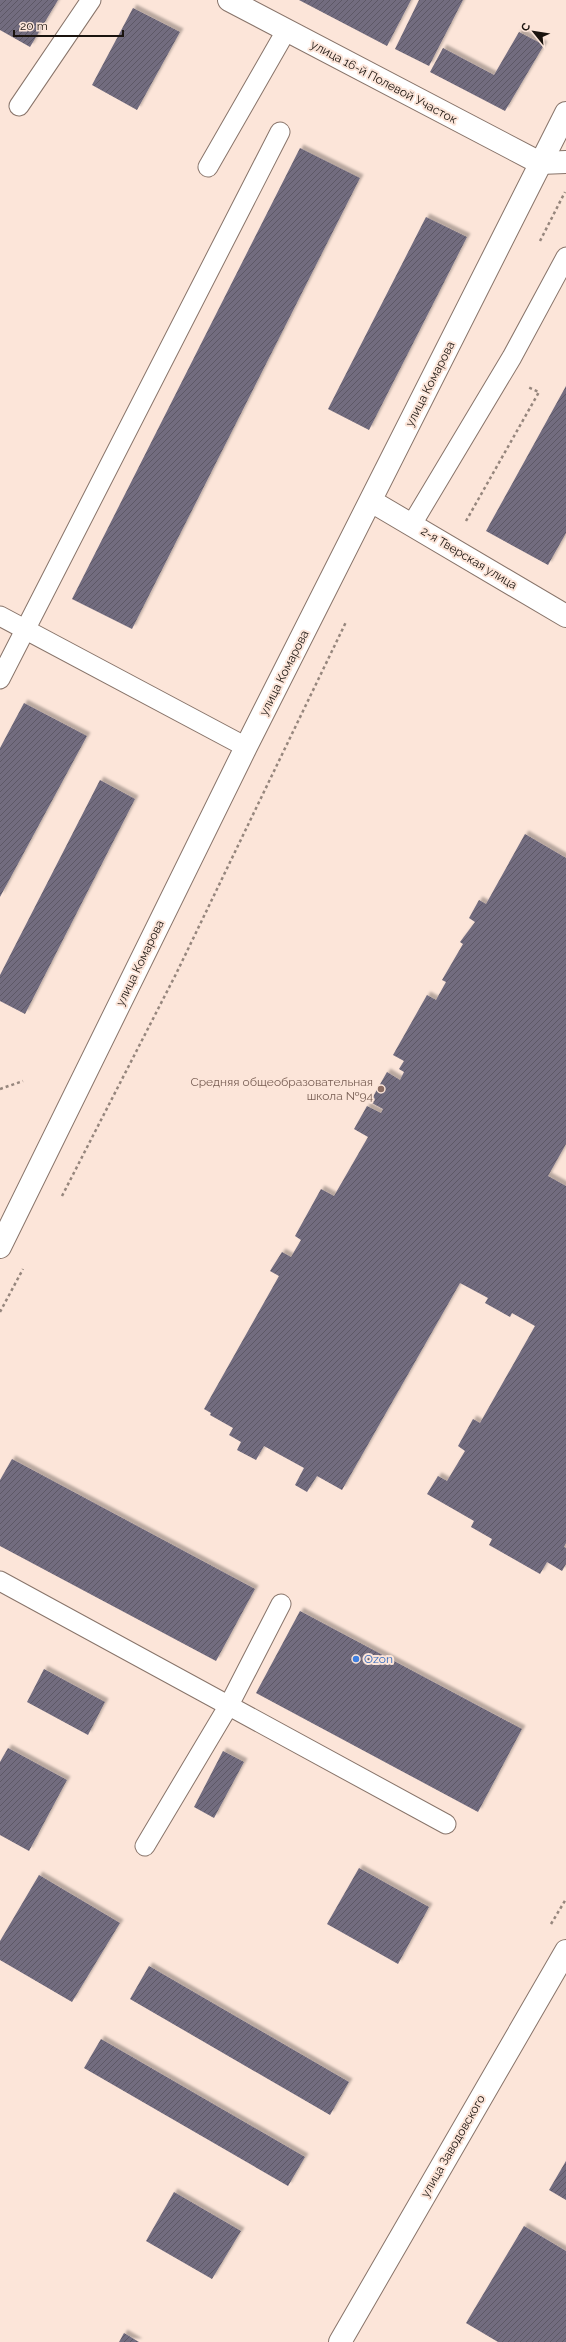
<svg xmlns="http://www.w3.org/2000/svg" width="566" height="2342" viewBox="0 0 566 2342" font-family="Raleway,sans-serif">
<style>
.building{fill:url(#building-hatch);filter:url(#shadow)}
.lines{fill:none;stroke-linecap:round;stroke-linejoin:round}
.service-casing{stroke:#88746a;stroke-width:21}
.minor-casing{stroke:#88746a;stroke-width:24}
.tertiary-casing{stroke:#88746a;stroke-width:24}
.path{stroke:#96867d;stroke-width:2.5;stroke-dasharray:3 3;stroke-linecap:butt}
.service{stroke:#fff;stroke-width:19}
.minor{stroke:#fff;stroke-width:22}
.tertiary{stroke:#fff;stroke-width:22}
.education-dot{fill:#8d6e63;stroke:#fce5d9;stroke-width:1.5}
.shop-dot{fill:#3f7fe0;stroke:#fce5d9;stroke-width:1.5}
.labels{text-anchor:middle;stroke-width:4;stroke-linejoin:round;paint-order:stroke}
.street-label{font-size:12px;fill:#1a130e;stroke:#fce5d9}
.education-label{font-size:12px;fill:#785e54;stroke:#fce5d9;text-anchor:end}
.shop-label{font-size:12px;fill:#366cbe;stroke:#fce5d9;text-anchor:start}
</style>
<defs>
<pattern id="building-hatch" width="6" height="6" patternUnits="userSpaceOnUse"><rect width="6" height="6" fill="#726c7f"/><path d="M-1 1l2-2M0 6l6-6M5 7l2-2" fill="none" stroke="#5d5866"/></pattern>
<filter id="shadow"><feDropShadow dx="3.5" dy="-3.5" stdDeviation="1" flood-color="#0004"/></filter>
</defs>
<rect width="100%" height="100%" fill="#fce5d9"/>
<path class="building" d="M0 0H58L30 47 0 30Z
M299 0H411L387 46Z
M419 0H463L429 66 395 49Z
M133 8 180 32 137 110 92 85Z
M519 32 544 45 505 111 430 72 443 48 494 75Z
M300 148 360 178 132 629 72 599Z
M426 217 467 237 369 430 328 409Z
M566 386V533L548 565 486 531Z
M24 703 87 736 0 897V748Z
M100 780 135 799 25 1014 0 1001V975Z
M525 834 566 858V1144L548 1176 566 1186V1543L564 1547 566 1548V1564L562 1571 547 1562 540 1574 489 1545 492 1539 471 1527 474 1521 427 1494 438 1476 447 1481 465 1451 458 1446 473 1419 480 1423 535 1326 512 1313 510 1317 485 1303 488 1298 460 1283 342 1490 317 1476 307 1492 295 1485 304 1468 264 1446 256 1460 237 1450 241 1442 229 1435 233 1428 210 1415 211 1413 204 1409 279 1276 270 1271 282 1252 291 1257 301 1240 295 1236 321 1189 334 1196 368 1137 354 1129 367 1106 381 1113 383 1109 370 1102 387 1072 400 1080 404 1072 399 1069 404 1061 393 1055 427 995 436 1000 446 982 442 980 463 944 460 942 475 922 469 918 479 900 486 904Z
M12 1459 255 1589 216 1661 0 1546V1480Z
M300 1611 522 1729 478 1812 256 1693Z
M44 1669 105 1702 88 1735 27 1702Z
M8 1748 67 1780 29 1851 0 1835V1762Z
M223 1751 244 1762 214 1818 194 1807Z
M359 1868 429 1907 398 1964 327 1924Z
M39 1875 120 1923 72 2002 0 1960V1941Z
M149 1966 349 2082 330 2115 130 1999Z
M101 2039 305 2157 288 2186 84 2068Z
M566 2161V2200L549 2190Z
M174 2192 241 2231 212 2279 146 2241Z
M524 2226 566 2251V2342H498L466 2323Z
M124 2333 139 2342H119Z"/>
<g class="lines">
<defs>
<path id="service" d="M19 106 91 0
M208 167 286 31
M412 524 512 357 566 257
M0 616 246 747
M0 679 280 132
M0 1581 446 1824
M145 1846 229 1705 281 1604"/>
<path id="minor" d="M540 163 566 162
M371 501 566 616
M340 2342 566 1951"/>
<path id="tertiary" d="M229 0 540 163
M0 1247 246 747 566 113"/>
</defs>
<use href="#service" class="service-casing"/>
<use href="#minor" class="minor-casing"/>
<use href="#tertiary" class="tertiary-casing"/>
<path class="path" d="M540 241 565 192
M466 521 539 392 528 387
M0 1089 23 1081
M62 1196 176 974 346 622
M0 1312 23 1269
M551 1924 566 1899"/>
<use href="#service" class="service"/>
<use href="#minor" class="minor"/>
<use href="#tertiary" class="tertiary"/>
</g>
<circle class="education-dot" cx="381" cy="1089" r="4"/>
<circle class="shop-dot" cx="356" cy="1659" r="4"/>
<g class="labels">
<g class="street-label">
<text transform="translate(384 82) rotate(28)" y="4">улица 16-й Полевой Участок</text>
<text transform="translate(430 384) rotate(-63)" y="4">улица Комарова</text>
<text transform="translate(469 558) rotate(31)" y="4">2-я Тверская улица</text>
<text transform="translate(284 673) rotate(-63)" y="4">улица Комарова</text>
<text transform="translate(140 963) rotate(-64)" y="4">улица Комарова</text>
<text transform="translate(453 2146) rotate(-60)" y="4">улица Заводовского</text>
</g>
<g class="education-label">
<text x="373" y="1086">Средняя общеобразовательная<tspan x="373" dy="14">школа №94</tspan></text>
</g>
<g class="shop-label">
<text x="364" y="1663">Ozon</text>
</g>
</g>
<g transform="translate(534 32) rotate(300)" stroke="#fce5d9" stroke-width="3" paint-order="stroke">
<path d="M0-3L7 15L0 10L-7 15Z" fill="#1a130e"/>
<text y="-6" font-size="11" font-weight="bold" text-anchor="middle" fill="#1a130e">С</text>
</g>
<path d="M14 30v6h109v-6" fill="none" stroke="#1a130e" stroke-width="2"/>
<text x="20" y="30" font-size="12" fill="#1a130e" stroke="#fce5d9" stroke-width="3" paint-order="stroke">20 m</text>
</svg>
